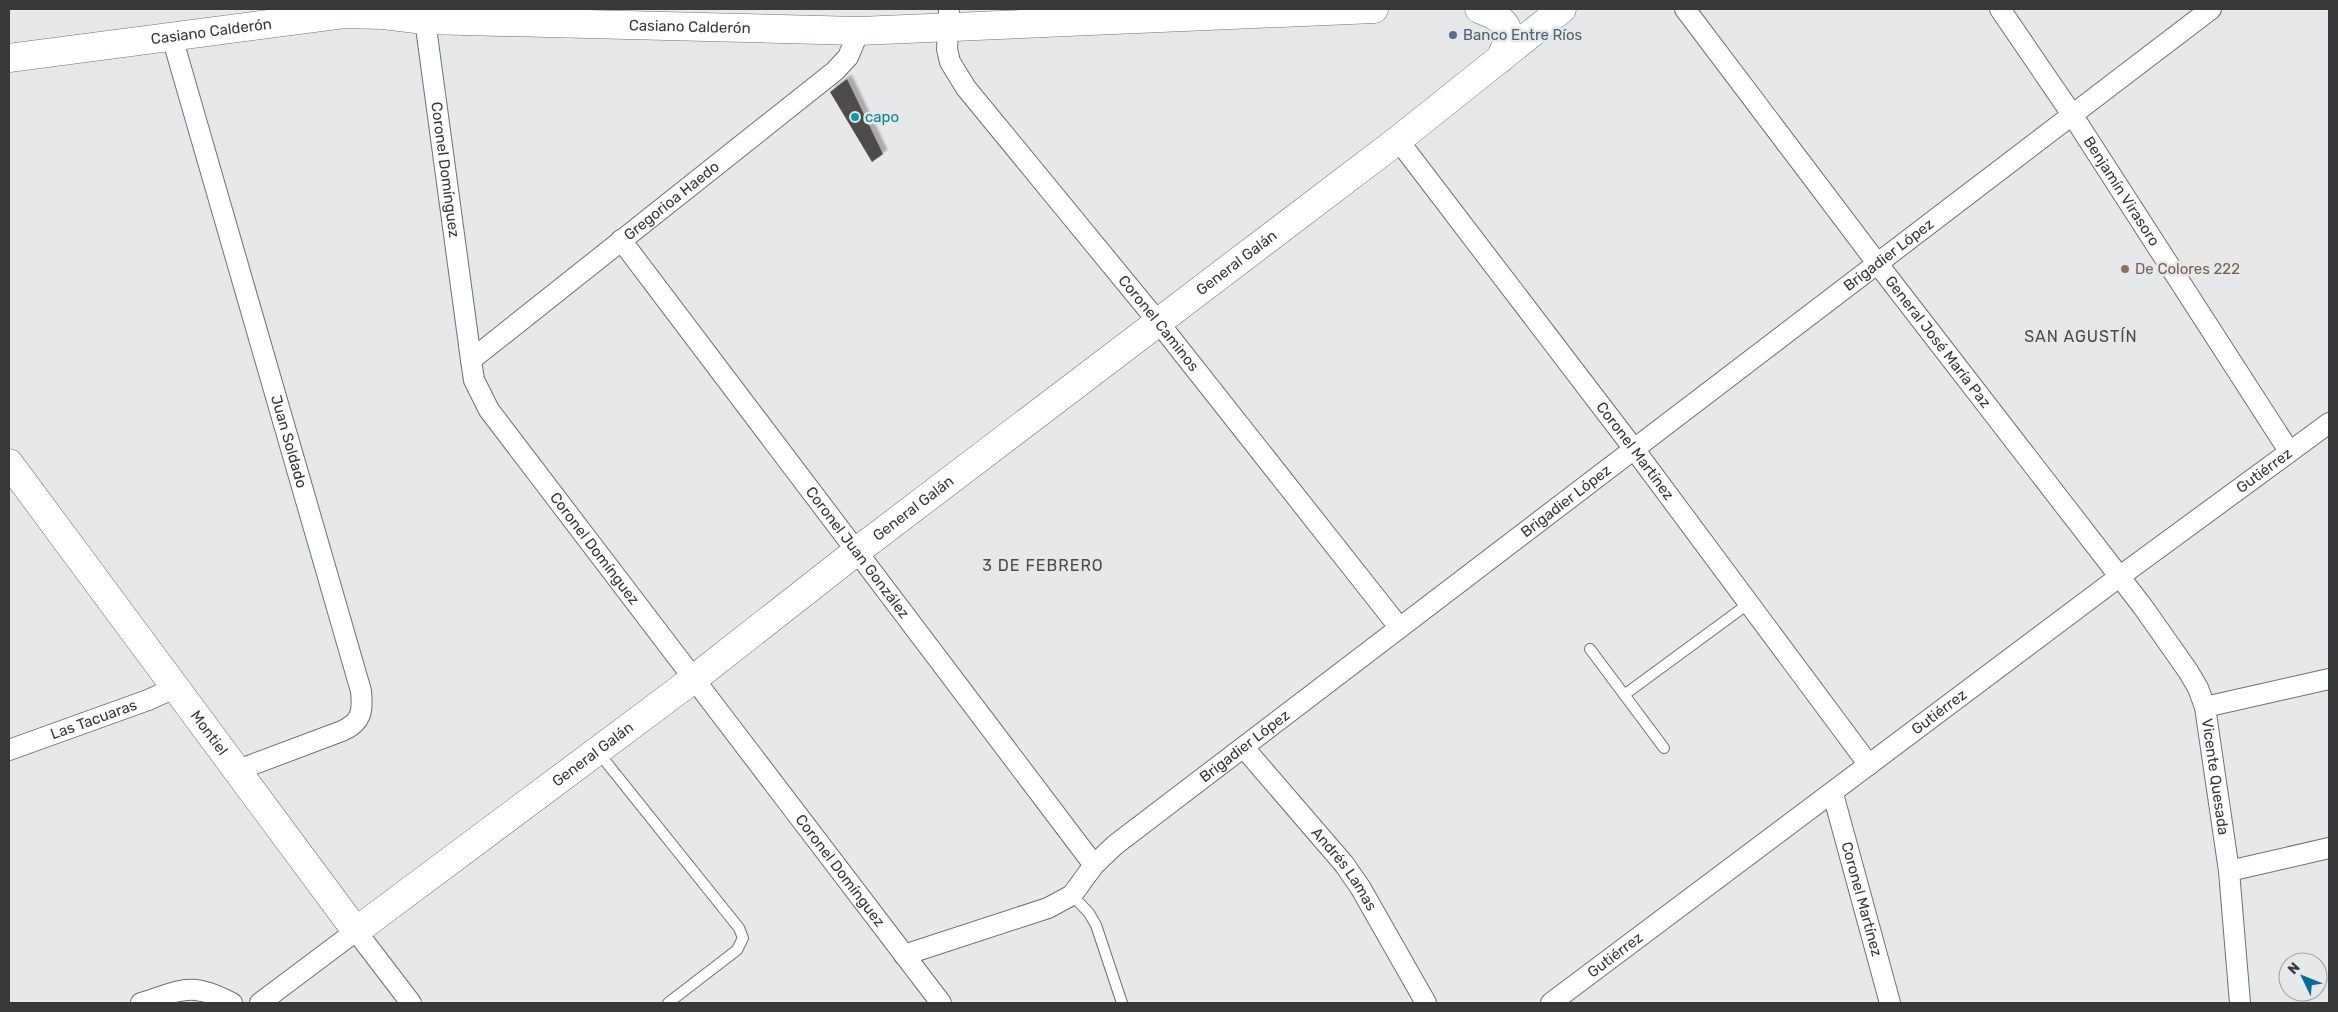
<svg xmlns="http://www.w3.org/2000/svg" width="2338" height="1012" viewBox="0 0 2338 1012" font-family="Rubik,sans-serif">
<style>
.building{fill:#4e4c4c;filter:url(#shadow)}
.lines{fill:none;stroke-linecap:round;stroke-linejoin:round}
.lane-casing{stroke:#6e7071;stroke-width:12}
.street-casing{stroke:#6e7071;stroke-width:22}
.secondary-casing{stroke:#6e7071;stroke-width:29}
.lane{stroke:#fff;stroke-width:10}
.street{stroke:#fff;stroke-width:20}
.secondary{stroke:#fff;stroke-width:28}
.service-dot{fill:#5c6f8a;stroke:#e6e8e9;stroke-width:2}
.culture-dot{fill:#0f9aa8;stroke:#e6e8e9;stroke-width:2}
.education-dot{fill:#8d6e63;stroke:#e6e8e9;stroke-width:2}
.labels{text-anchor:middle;stroke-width:5;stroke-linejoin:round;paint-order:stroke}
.street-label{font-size:15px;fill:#373838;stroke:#e6e8e9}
.service-label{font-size:15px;fill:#4e5e75;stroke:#e6e8e9;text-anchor:start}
.culture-label{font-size:15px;fill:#0d838f;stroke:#e6e8e9;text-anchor:start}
.education-label{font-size:15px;fill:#785e54;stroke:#e6e8e9;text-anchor:start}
.neighbourhood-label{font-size:16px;letter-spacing:1px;fill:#494a4b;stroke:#e6e8e9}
</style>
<defs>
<filter id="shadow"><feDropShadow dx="4.5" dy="-4.5" stdDeviation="1" flood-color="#0004"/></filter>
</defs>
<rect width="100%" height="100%" fill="#e6e8e9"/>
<path class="building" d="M847 79 883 154 872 162 830 92Z"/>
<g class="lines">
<defs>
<path id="lane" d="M1590 649 1664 748
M1624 695 1748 604
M598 752 739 928 743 938 737 950 668 1003
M1072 895 1089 913 1096 925 1122 1003"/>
<g id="street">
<path id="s1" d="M949 9 947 49 950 62 966 88 1159 323 1399 627"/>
<path id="s2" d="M1685 9 1877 263 2143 607 2188 671 2198 688 2205 707 2229 871 2240 1003"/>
<path id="s3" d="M2000 9 2073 116 2289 451"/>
<path id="s4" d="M425 20 471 360 474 380 489 410 941 1003"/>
<path id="s5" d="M172 37 361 691C363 711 362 722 342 731L238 770"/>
<path id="s6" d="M1398 140 1634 449 1869 765"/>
<path id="s7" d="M621 240 1094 865"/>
<path id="s8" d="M471 360 835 71 848 57 859 31"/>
<path d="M2205 707 2329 679"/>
<path id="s9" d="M1245 749 1344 864 1360 887 1426 1003"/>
<path id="s10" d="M9 750 148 700 177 687"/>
<path id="s11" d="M1833 794 1890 1003"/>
<path d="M2229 871 2329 848"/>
<path id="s12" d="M904 955 1048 908 1072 895 1094 865 1115 845 2211 9"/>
<path d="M141 1003C183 990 190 981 232 1003"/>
<path d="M260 1003 356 931 411 1003"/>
<path id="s13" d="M1551 1003 2119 577 2329 423"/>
</g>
<g id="secondary">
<path d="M1479 9C1510 21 1514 29 1500 59"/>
<path id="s14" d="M9 58 344 14 383 15 425 20 859 31 1374 9"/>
<path id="s15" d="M9 463 356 931 695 678 857 551 1398 140 1562 9"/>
</g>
</defs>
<use href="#lane" class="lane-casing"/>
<use href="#street" class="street-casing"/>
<use href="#secondary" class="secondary-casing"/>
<use href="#lane" class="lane"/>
<use href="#street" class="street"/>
<use href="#secondary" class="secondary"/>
</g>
<circle class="service-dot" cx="1453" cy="35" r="5"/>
<circle class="culture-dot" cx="855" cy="117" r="5"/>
<circle class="education-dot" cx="2125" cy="269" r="5"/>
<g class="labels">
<g class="street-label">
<text dy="5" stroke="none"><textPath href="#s14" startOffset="684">Casiano Calderón</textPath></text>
<text dy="5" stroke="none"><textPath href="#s14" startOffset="204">Casiano Calderón</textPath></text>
<text dy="5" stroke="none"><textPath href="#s4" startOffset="151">Coronel Domínguez</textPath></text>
<text dy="5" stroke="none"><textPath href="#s3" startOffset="219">Benjamín Virasoro</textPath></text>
<text dy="5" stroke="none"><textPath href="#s8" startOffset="256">Gregorioa Haedo</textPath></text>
<text dy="5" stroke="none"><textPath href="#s12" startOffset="1218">Brigadier López</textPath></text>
<text dy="5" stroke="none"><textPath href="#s15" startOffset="1688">General Galán</textPath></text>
<text dy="5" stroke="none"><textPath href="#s1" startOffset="388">Coronel Caminos</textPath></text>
<text dy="5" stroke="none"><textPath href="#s2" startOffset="418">General José María Paz</textPath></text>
<text dy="5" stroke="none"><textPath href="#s5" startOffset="421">Juan Soldado</textPath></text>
<text dy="5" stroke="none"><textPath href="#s6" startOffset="391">Coronel Martínez</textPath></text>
<text dy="5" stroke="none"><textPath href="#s13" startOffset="890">Gutiérrez</textPath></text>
<text dy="5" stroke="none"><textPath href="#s12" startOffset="812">Brigadier López</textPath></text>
<text dy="5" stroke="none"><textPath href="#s15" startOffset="1282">General Galán</textPath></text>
<text dy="5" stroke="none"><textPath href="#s4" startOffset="571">Coronel Domínguez</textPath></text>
<text dy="5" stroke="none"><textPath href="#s7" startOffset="392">Coronel Juan González</textPath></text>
<text dy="5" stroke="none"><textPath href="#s13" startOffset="485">Gutiérrez</textPath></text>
<text dy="5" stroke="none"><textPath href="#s10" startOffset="90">Las Tacuaras</textPath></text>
<text dy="5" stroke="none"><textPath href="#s15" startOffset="336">Montiel</textPath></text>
<text dy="5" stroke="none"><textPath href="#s12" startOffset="408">Brigadier López</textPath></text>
<text dy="5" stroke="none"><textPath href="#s15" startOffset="878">General Galán</textPath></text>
<text dy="5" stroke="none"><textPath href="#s2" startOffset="942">Vicente Quesada</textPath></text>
<text dy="5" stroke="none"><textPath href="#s9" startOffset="156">Andrés Lamas</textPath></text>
<text dy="5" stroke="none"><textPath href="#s4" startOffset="976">Coronel Domínguez</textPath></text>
<text dy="5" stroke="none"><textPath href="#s11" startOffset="109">Coronel Martínez</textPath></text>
<text dy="5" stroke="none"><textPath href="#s13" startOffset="80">Gutiérrez</textPath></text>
</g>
<g class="service-label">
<text x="1463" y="40">Banco Entre Ríos</text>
</g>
<g class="culture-label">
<text x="865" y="122">capo</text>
</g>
<g class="education-label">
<text x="2135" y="274">De Colores 222</text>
</g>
<g class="neighbourhood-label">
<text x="2081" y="342">SAN AGUSTÍN</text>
<text x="1043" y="571">3 DE FEBRERO</text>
</g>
</g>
<rect width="2338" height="1012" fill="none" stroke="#373838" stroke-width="20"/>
<g transform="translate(2303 977) rotate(313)"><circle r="24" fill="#e6e8e9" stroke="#a0a2a2"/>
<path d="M0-4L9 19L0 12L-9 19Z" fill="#076b99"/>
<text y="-8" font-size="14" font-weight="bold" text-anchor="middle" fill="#373838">N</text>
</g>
</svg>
